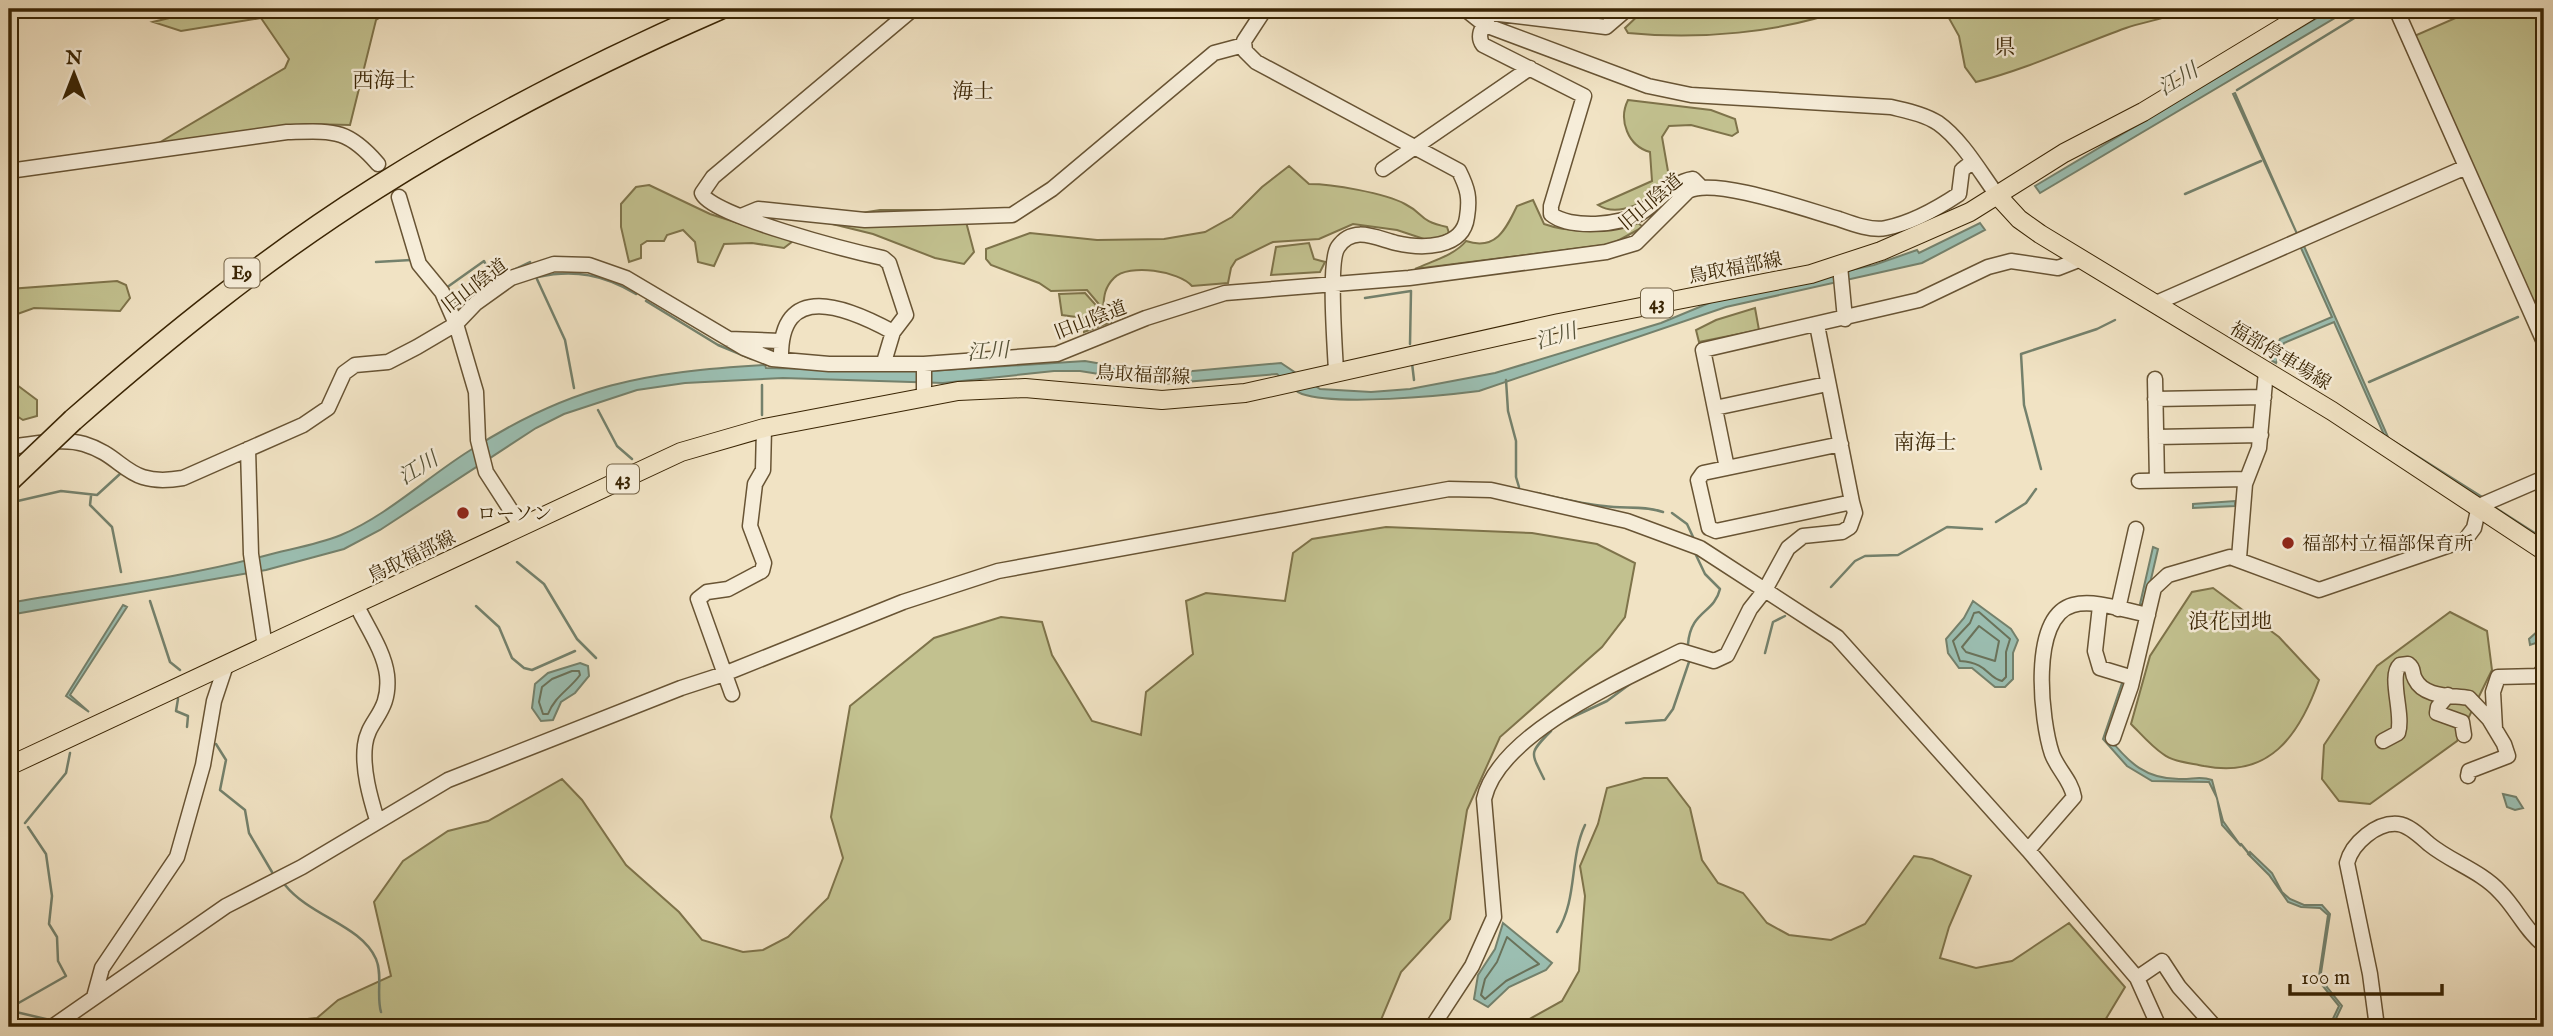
<svg xmlns="http://www.w3.org/2000/svg" width="2553" height="1036" viewBox="0 0 2553 1036" font-family="'IM FELL English','Noto Serif JP',serif">
<style>
.green{fill:#c2c18f;stroke:#7e734a;stroke-width:2}
.water{fill:#9bbeb1;stroke:#74816c;stroke-width:2}
.lines{fill:none;stroke-linecap:round;stroke-linejoin:round}
.shore{stroke:#6a725a;stroke-width:2}
.stream{stroke:#74816c;stroke-width:2.5}
.minor-casing{stroke:#685434;stroke-width:17}
.major-casing{stroke:#3a2504;stroke-width:20}
.highway-casing{stroke:#3a2504;stroke-width:24}
.minor{stroke:#f6edd9;stroke-width:14}
.major{stroke:#f1e3c4;stroke-width:18}
.highway{stroke:#f1e3c4;stroke-width:21}
.highway-bridge-casing{stroke:#3a2504;stroke-width:24;stroke-linecap:butt}
.highway-bridge{stroke:#f1e3c4;stroke-width:21}
.poi-dot{fill:#8f2418;stroke:#f6edd9;stroke-width:2.5}
.labels{text-anchor:middle;stroke-width:5;stroke-linejoin:round;paint-order:stroke}
.shield{fill:#f6edd9;stroke:#726144;stroke-width:2}
.shield-label{font-size:18px;font-weight:bold;fill:#3a2504}
.street-label{font-size:19px;fill:#3a2504;stroke:#f6edd9}
.poi-label{font-size:19px;fill:#3a2504;stroke:#f6edd9;text-anchor:start}
.neighbourhood-label{font-size:21px;fill:#3a2504;stroke:#f6edd9}
.water-label{font-size:21px;font-style:italic;fill:#575338;stroke:#f6edd9}
</style>
<rect width="100%" height="100%" fill="#f1e3c4"/>
<filter id="stains"><feTurbulence type="fractalNoise" baseFrequency=".00286" numOctaves="4"/><feColorMatrix values="0 0 0 0 .2 0 0 0 0 .09 0 0 0 0 .02 0 0 0 .5 -.17"/></filter>
<radialGradient id="worn" r=".72"><stop offset=".6" stop-color="#630" stop-opacity="0"/><stop offset="1" stop-color="#630" stop-opacity=".3"/></radialGradient>
<path class="green" d="M206 9H393L376 20 350 125 306 124 157 144 285 68 289 59 261 18 181 31 153 22Z
M1645 9 1670 10 1846 9C1779 33 1699 40 1628 33L1625 28Z
M1938 9H2183C2166 20 2145 21 2126 28 2076 46 2027 69 1976 82L1965 67 1959 36 1945 11Z
M2476 9H2544V336L2412 37Z
M1628 100 1711 110 1735 119 1738 132 1732 136 1691 125 1669 126 1662 137 1669 177 1666 187C1649 199 1620 219 1598 205L1652 181 1650 152C1628 146 1618 120 1628 100Z
M1289 166 1309 184C1332 184 1385 193 1405 204 1425 214 1418 221 1447 227L1449 233 1437 239H1424L1397 230 1353 224 1319 239 1273 242 1236 260 1231 268 1228 283 1192 286C1179 271 1129 263 1114 278 1104 288 1104 297 1103 309L1087 290 1051 291 1039 283 991 265 986 259V249L1030 233 1097 240 1164 239 1205 232 1232 217 1262 187Z
M649 185 710 214 793 241 784 248 752 243 724 244 714 266 698 262 695 242 683 230 667 235 664 241H647L641 245V258L629 262 621 227V204L636 187Z
M1533 200 1544 224C1575 235 1606 229 1638 223L1643 227 1612 244 1415 269C1432 261 1455 255 1466 241 1496 251 1506 229 1517 206Z
M880 210H947L965 218 974 252 964 264 935 258 873 234 816 220Z
M1309 243 1314 259 1325 262 1320 272 1271 275 1276 247Z
M117 281 126 285 130 298 120 311 34 308 9 317V289Z
M1085 293 1111 322 1084 332V318L1062 315 1059 294Z
M1755 308 1759 330 1699 342 1696 330 1716 320Z
M9 379 37 400V416L23 420 9 411Z
M1386 527 1532 533 1597 544 1635 563 1625 617 1602 647 1500 737 1467 810 1450 919 1401 972 1378 1027H231L317 1018 338 1000 391 976 374 902 403 861 448 831 488 821 562 779 582 800 626 865 679 912 702 940 743 952 763 950 788 937 828 898 843 858 831 817 850 706 934 638 1001 617 1042 622 1052 655 1092 721 1141 735 1146 692 1193 654 1186 601 1206 593 1285 601 1293 553 1312 539Z
M2213 588 2279 637 2319 680C2299 736 2269 779 2204 766 2191 763 2173 762 2163 754 2151 746 2141 734 2131 724L2150 656 2192 592Z
M2450 612 2487 631 2492 670 2457 741 2370 804 2339 801 2322 779 2324 745 2377 666Z
M1644 778H1667L1690 808 1702 860 1718 883 1743 893 1767 923 1789 935 1831 940 1865 924 1914 856 1932 859 1971 876 1949 927 1940 958 1976 968 2012 961 2069 923 2125 987 2101 1027H1515L1562 1001 1579 971 1585 896 1580 866 1598 824 1607 788Z"/>
<path class="water" d="M2332 9H2350L2040 193 2035 186Z
M2235 93 2298 236 2233 94Z
M1980 223 1985 230 1922 263 1726 307 1479 391C1440 396 1338 406 1302 394 1293 391 1285 381 1277 374L1162 384 1080 371H1054L943 383 783 378 685 383 637 390 564 414 536 428 380 530 344 549 266 570 9 615V603C94 588 181 578 264 556 290 549 316 545 341 535 388 515 426 478 469 451 572 384 646 372 765 365L766 368 929 371 1085 361 1160 374 1281 363 1320 389 1371 392 1410 389 1495 373 1661 323 1726 296 1874 265 1917 250 1919 253Z
M2304 246 2388 437H2385L2334 322 2284 343 2276 363 2271 360 2280 339 2332 317 2301 248Z
M2235 501V506L2193 508V504Z
M2153 547 2158 549 2145 605 2140 604Z
M2544 594V630L2539 642 2530 645 2529 639 2539 630V603Z
M1973 601 2011 629 2018 640 2013 653V679L2005 687H1995L1972 668H1959L1948 653 1946 639 1964 618Z
M123 605 127 607 70 695 89 712 66 696Z
M580 663 588 666 589 676 575 693 561 702 553 720 541 721 532 708 535 684 548 673Z
M2122 683 2127 684 2109 738C2129 763 2146 779 2179 779 2192 780 2199 775 2212 780L2223 821 2241 846 2222 825 2217 798 2209 782 2152 781 2127 766 2103 739Z
M2503 794 2516 797 2523 808 2515 810 2507 807Z
M2250 852 2272 873 2282 892 2290 899 2304 905H2322L2330 914 2321 973 2327 987 2342 1006 2332 1027H2329L2339 1006 2322 985 2319 976 2328 915 2320 908 2301 907 2288 902 2269 875 2248 854Z
M1503 923 1552 963 1546 970 1509 987 1488 1007 1474 999 1478 975 1495 949Z"/>
<g class="lines">
<path class="shore" d="M1979 612 2010 639 2006 652V677L2002 681C1987 678 1989 663 1960 661L1953 641 1970 623 1974 613Z
M1979 626 1999 641 1995 661 1966 652 1962 647Z
M572 671H579L580 675C569 690 555 696 548 714H543L539 702 542 687 552 679Z
M1507 937 1539 964 1506 981 1485 999 1481 995 1485 979 1497 962Z"/>
<path class="stream" d="M2237 90 2369 9
M2185 194 2261 161
M376 262 411 260
M536 277 565 340 574 388
M538 277C575 269 604 275 636 294
M446 288 484 261 493 280 530 262
M1365 298 1411 291 1410 344
M646 301 718 345 752 359
M1412 363 1414 380
M1506 380 1508 411 1516 441V477L1519 487
M2369 382 2518 317
M762 385V415
M598 410 617 446 632 459
M2393 441 2482 497
M2041 469 2024 405 2021 354 2097 329 2115 320
M1537 493C1559 498 1581 504 1604 506 1624 509 1644 505 1663 512
M91 496 90 505 112 527 121 572
M9 503 61 491 97 495 121 473
M2494 507 2544 539
M1672 513 1687 524 1694 539
M1996 522 2026 503 2036 489
M517 562 544 584 577 639 596 658
M1831 587 1855 561 1865 556 1898 555 1947 527 1982 529
M150 601 170 662 180 670
M476 606 499 627 512 658 524 668 532 670 575 651
M1688 644C1691 610 1714 614 1720 589L1705 574 1695 553
M1765 653 1773 622 1785 616
M178 699 176 711 188 716 187 727
M1564 721 1607 701 1630 684
M1626 723 1665 720 1673 709 1689 662
M216 744 226 760 220 790 245 810 249 833 272 872
M1544 779C1531 752 1528 754 1551 731
M25 823 66 773 70 753
M2241 844 2250 855
M285 885C311 917 361 925 376 959 383 975 376 995 381 1012
M1557 932C1578 899 1569 859 1585 825
M9 1006 16 1012 50 1020
M12 1009 15 1005 66 976 58 961 57 937 49 924 52 896 46 854 28 827"/>
<defs>
<path id="minor" d="M1265 9 1244 41 1245 51 1256 62 1459 171C1468 189 1470 198 1467 217 1463 249 1422 249 1396 243 1376 238 1353 225 1338 247 1328 261 1335 349 1336 371
M1465 9 1485 25 1648 86 1691 95 1891 107C1907 111 1924 114 1938 123 1962 140 1980 172 1997 195
M1627 9 1606 27 1491 13C1485 24 1475 34 1483 45L1584 96 1551 206V214C1569 229 1622 226 1642 212 1659 201 1672 182 1693 179L1699 185
M2396 9 2544 342
M1383 169 1530 68
M9 171 287 132C333 131 347 128 378 164
M399 197 419 264 442 292 456 324 476 392 478 440 486 472 521 526
M741 216 758 209 865 220 1012 215 1052 189 1214 53 1244 45
M1840 266 1845 319
M2154 304 2466 167
M1817 325 1852 502 1716 531 1709 528 1698 480 1703 473 1841 444
M729 339 780 341
M781 360C779 279 847 307 893 332
M884 362 893 332 906 315 889 263 883 258C855 252 708 215 702 193L713 177 913 9
M924 364V396
M2155 379 2157 481
M2155 399 2264 397
M1715 408 1827 384
M2156 437 2261 435
M9 447C32 445 61 437 84 444 127 457 125 488 183 478L303 425 328 408 344 373 355 365 388 362 417 347 456 324 476 303 511 278 554 264 589 265 626 278 744 348 772 359 829 364H924L1057 354 1146 318 1225 293 1409 278 1606 252 1636 243 1688 191C1715 177 1807 210 1839 219 1853 224 1872 231 1886 228 1911 223 1938 208 1959 194L1962 170 1972 162
M248 449 251 554 265 647
M1727 468 1703 350 1919 300 1988 267 2011 261 2058 268 2081 259
M2139 481 2247 479
M2239 558 2245 484 2259 448 2266 371
M357 606C367 627 384 651 387 675 391 713 368 719 365 745 362 769 370 797 377 820
M2100 606 2095 651 2100 668 2133 678
M2118 609 2136 529
M732 694 698 599 707 592 728 589 762 571 764 563 750 526 755 484 763 470 764 428
M2448 695 2438 707 2437 713 2462 722 2464 735
M2495 729 2493 692 2498 677 2538 676 2544 669
M2113 738 2131 686 2154 588 2168 575 2230 557 2319 590 2465 540 2474 528 2479 506 2544 478
M2383 741 2398 733C2404 714 2388 676 2400 665L2408 664C2415 669 2411 672 2415 679 2424 698 2452 695 2469 698L2489 719 2504 744 2508 756 2469 771 2468 776
M2028 850 2074 797C2071 780 2058 770 2052 754 2041 721 2029 617 2073 605 2095 599 2126 611 2148 615
M2137 978 2162 961 2179 987 2215 1027
M94 997 102 968 177 857 203 765 214 701 226 665
M52 1027 226 906 302 867 448 780 681 688 724 674 903 602 998 571 1449 489 1491 490 1627 521 1700 548 1837 637 2028 850 2137 978 2159 1027
M1432 1027 1472 966 1494 917 1484 799C1499 733 1623 680 1681 651L1714 661 1727 655 1750 609 1765 590 1788 548 1803 536 1842 532 1850 527 1855 513 1852 502
M2377 1027 2370 974 2347 863C2352 843 2377 822 2398 824 2409 825 2421 837 2429 844 2451 862 2481 871 2500 892 2517 909 2525 930 2544 945"/>
<path id="major" d="M1997 195 2019 219 2040 234 2332 411 2544 551
M9 766 681 452 764 428 958 391 1025 388 1162 400 1245 393 1559 323 1811 274 1881 251 1970 212 2064 153 2143 112 2313 9"/>
<path id="highway" d="M73 420C169 336 268 256 376 188 485 119 600 61 719 9"/>
</defs>
<use href="#minor" class="minor-casing"/>
<use href="#major" class="major-casing"/>
<use href="#highway" class="highway-casing"/>
<use href="#minor" class="minor"/>
<use href="#major" class="major"/>
<use href="#highway" class="highway"/>
<defs>
<path id="highway-bridge" d="M9 481 73 420"/>
</defs>
<use href="#highway-bridge" class="highway-bridge-casing"/>
<use href="#highway-bridge" class="highway-bridge"/>
</g>
<g class="poi-dot">
<circle cx="463" cy="513" r="7"/>
<circle cx="2288" cy="543" r="7"/>
</g>
<g class="labels">
<g class="shield">
<rect x="224.5" y="258.5" width="35" height="29" rx="5"/>
<rect x="1641" y="288.5" width="32" height="29" rx="5"/>
<rect x="607" y="464.5" width="32" height="29" rx="5"/>
</g>
<g class="shield-label">
<text x="242" y="279">E9</text>
<text x="1657" y="309">43</text>
<text x="623" y="485">43</text>
</g>
<g class="street-label">
<text transform="translate(1650 201) rotate(-40)" y="7">旧山陰道</text>
<text transform="translate(1735 267) rotate(-11)" y="7">鳥取福部線</text>
<text transform="translate(474 285) rotate(-37)" y="7">旧山陰道</text>
<text transform="translate(1090 319) rotate(-21)" y="7">旧山陰道</text>
<text transform="translate(2281 355) rotate(31)" y="7">福部停車場線</text>
<text transform="translate(1143 374) rotate(3)" y="7">鳥取福部線</text>
<text transform="translate(411 556) rotate(-26)" y="7">鳥取福部線</text>
</g>
<g class="poi-label">
<text x="477" y="520">ローソン</text>
<text x="2302" y="550">福部村立福部保育所</text>
</g>
<g class="neighbourhood-label">
<text x="2005" y="54">県</text>
<text x="384" y="87">西海士</text>
<text x="973" y="98">海士</text>
<text x="1925" y="449">南海士</text>
<text x="2230" y="628">浪花団地</text>
</g>
<g class="water-label">
<text transform="translate(2178 79) rotate(-31)" y="7">江川</text>
<text transform="translate(1556 336) rotate(-17)" y="7">江川</text>
<text transform="translate(988 351) rotate(-4)" y="7">江川</text>
<text transform="translate(418 468) rotate(-32)" y="7">江川</text>
</g>
</g>
<rect width="2553" height="1036" fill="none" stroke="#f1e3c4" stroke-width="35"/>
<rect x="10" y="10" width="2532" height="1015" fill="none" stroke="#3a2504" stroke-width="3.5"/>
<rect x="18" y="18" width="2518" height="1001" fill="none" stroke="#3a2504" stroke-width="2"/>
<g transform="translate(74 74)" stroke="#f6edd9" stroke-width="5" paint-order="stroke">
<path d="M0-5L12 26L0 18L-12 26Z" fill="#3a2504"/>
<text y="-10" font-size="19" font-weight="bold" text-anchor="middle" fill="#3a2504">N</text>
</g>
<path d="M2290 984v10h152v-10" fill="none" stroke="#3a2504" stroke-width="3.5"/>
<text x="2301" y="984" font-size="21" fill="#3a2504" stroke="#f6edd9" stroke-width="5" paint-order="stroke">100 m</text>
<rect width="100%" height="100%" filter="url(#stains)"/>
<rect width="100%" height="100%" fill="url(#worn)"/>
</svg>
